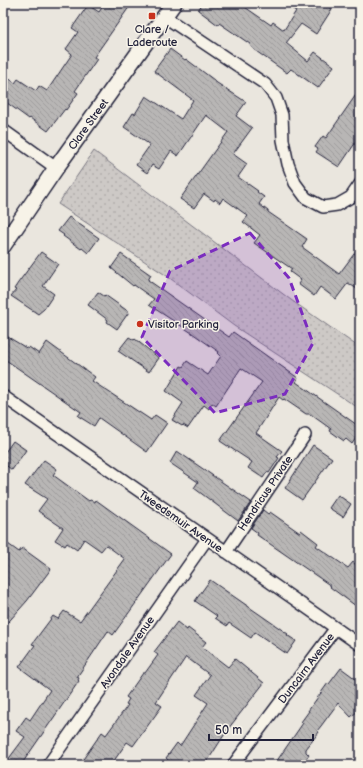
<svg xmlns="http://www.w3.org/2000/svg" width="363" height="768" viewBox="0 0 363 768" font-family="'Balsamiq Sans',sans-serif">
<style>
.grass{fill:url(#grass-dots);stroke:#787680}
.building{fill:url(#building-back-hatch);stroke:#22223b}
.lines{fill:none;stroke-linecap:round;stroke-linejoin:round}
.street-casing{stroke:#22223b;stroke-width:14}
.secondary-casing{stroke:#22223b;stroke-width:18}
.street{stroke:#f7f3e8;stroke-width:11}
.secondary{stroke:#f7f3e8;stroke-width:15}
.marked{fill:#7b2cbf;fill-opacity:0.2;stroke:#7b2cbf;stroke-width:3;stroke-dasharray:8 5;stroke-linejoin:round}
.poi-dot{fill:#c8321e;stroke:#f7f3e8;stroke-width:1.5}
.labels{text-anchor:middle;stroke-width:3;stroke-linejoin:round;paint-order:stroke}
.poi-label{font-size:11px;fill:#22223b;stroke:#f7f3e8}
.street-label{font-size:11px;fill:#22223b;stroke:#f7f3e8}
</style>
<defs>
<pattern id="grass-dots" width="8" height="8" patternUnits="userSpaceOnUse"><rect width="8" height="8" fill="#cdc9c6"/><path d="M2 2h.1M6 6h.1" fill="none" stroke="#b0acab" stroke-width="1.8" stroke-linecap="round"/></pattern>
<pattern id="building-back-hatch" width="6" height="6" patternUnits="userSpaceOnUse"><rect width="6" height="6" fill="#b8b6b5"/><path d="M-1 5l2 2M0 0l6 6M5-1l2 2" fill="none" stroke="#9e9c9d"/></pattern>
</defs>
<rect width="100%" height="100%" fill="#eae6de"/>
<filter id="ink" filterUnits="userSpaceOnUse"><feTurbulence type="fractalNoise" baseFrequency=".025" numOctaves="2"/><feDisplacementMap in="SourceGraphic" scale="8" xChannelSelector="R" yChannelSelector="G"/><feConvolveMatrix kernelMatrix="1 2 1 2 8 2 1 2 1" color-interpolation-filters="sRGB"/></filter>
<g filter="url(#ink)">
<path class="grass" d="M94 151 291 300 360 348V409L234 326 167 276 58 204Z"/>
<path class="building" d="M105 3H132L94 57 97 59 75 91 78 93 66 110 65 109 48 131 30 118 29 119 3 100V74L15 83 18 79 36 91 39 86 47 91 72 54 66 49 78 32 72 28 88 5 99 12Z
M203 3H239L271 25 273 22 284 30 296 11 283 3H320L322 6 324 3 332 9 316 34 301 24 286 43 308 61 315 52 334 66 318 88 291 69 287 73 253 49 250 45V44L219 23 218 25 198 10Z
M170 49 185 60 186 59 214 80V81L246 102 236 116 252 128 233 154 247 164 238 177 258 191 257 192 264 197 259 204 268 211V212L307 239 302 247 339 274 360 246V291L348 283 336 299 320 287 314 296 298 284 301 280 290 272 292 269 254 243 260 235 243 222 248 216 223 198 220 203 215 199 214 201 204 194 194 208 180 199 228 132 206 115 178 156 171 151 159 169 152 165 147 173 136 165 150 145 124 127 133 113 135 114 146 96 181 119 193 100 154 71Z
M360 89V136L339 167 316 152 318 149 315 147 323 136 326 138Z
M69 217 99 238 88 253 82 248 81 249 63 236 64 235 58 231Z
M41 252 58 264 43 286 54 294 44 309 38 314 11 296 16 290 14 289 18 283Z
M121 254 151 275 148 280 229 337 233 332 298 378 296 382 360 427V432L352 444 346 439 344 441 330 431 331 429 310 414H306L284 399 283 400 279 397 256 433 282 451 277 457 279 458 269 473 267 472 263 478 248 468 252 462 220 441 262 382 241 368 216 406 212 403 209 409 204 405 188 428 183 425 182 426 172 420 183 403 166 391 181 366 183 367 187 361 208 375 221 356 218 353 219 352 192 333 149 305 154 299 134 285 133 286 111 268Z
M98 292 104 296 105 295 129 312 117 329 107 322 108 320 88 305Z
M3 334 28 349 29 347 39 354 47 342 95 377 92 381 151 420 155 415 167 423 147 452 99 418 94 426 78 416 81 412 3 358Z
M129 337 134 340 135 339 159 358 149 372 118 351Z
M13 441 26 450 12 470 3 463V455Z
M313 445 332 458 302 500 285 488Z
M177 451 251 502 238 521 194 488 198 482 170 463Z
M44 460 57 469 53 475 89 501 90 500 95 502 96 500 171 554 113 635 108 631 77 677 79 678 78 680 79 681 21 765H4L25 737 16 731 26 717 30 720 50 690 19 667 35 645 32 644 53 616 58 619 64 611 80 621 125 559 106 545 101 551 84 539 77 550 67 543 65 546 55 540 63 528 38 511 47 499 25 485Z
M338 495 351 504 343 517 329 508Z
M263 510 268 514 270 512 300 533 301 530 318 543 316 546 348 568 353 562 360 568V609L330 587 331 586 257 535 258 533 251 528Z
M8 544 19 552 22 548 51 569 27 601 3 628V551Z
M210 580 288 634 287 635 296 641 287 654 255 632 251 638 229 623 227 626 215 618 217 616 195 601Z
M177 622 187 630 188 628 206 642 202 647 228 667 235 659 264 683 228 729 205 765H166L169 761 166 758 177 743 180 746 208 703 196 695 210 675 186 657 156 702 162 706 133 746 127 742 111 765H79L102 732 106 735 128 705 126 704 129 699 126 697 143 673H145L158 655 154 652Z
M341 668 360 682V709L351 717 338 703 321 726 317 731 319 732 306 749V752L309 755 302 765H274L303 723 301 722 309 711H308L328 683 329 684Z"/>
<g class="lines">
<defs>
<path id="street" d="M165 17 265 84 276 98 282 115 283 140 288 164 295 183 306 198 323 207 337 205 351 197 360 184
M3 130 56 168
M3 396 360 645
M226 552 305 435
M48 765 207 539
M233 765 335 629"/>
<path id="secondary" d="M3 246 56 168 174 3"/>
</defs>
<use href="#street" class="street-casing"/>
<use href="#secondary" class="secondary-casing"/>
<use href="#street" class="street"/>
<use href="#secondary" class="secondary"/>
</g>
</g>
<path class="marked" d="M250 233 289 278 313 343 285 394 215 413 142 337 170 271Z"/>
<g class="poi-dot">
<rect x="148" y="12" width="8" height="8" rx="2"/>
<circle cx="140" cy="324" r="4"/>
</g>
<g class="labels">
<g class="poi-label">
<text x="152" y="33">Clare /<tspan x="152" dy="13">Laderoute</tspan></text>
<text x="148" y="328" text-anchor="start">Visitor Parking</text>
</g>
<g class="street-label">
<text transform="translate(88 124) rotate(-54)" y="4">Clare Street</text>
<text transform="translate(265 493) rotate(-56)" y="4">Hendricus Private</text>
<text transform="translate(181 521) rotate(35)" y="4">Tweedsmuir Avenue</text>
<text transform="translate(127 652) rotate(-55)" y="4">Avondale Avenue</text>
<text transform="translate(306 668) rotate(-53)" y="4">Duncairn Avenue</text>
</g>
</g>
<rect width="363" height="768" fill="none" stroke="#f7f3e8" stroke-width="16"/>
<rect x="8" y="8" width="347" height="752" fill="none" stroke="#22223b" stroke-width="1.5" filter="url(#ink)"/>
<path d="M209 734v6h104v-6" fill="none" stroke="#22223b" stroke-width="2"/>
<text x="215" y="734" font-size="12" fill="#22223b" stroke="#f7f3e8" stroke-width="3" paint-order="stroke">50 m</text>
</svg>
